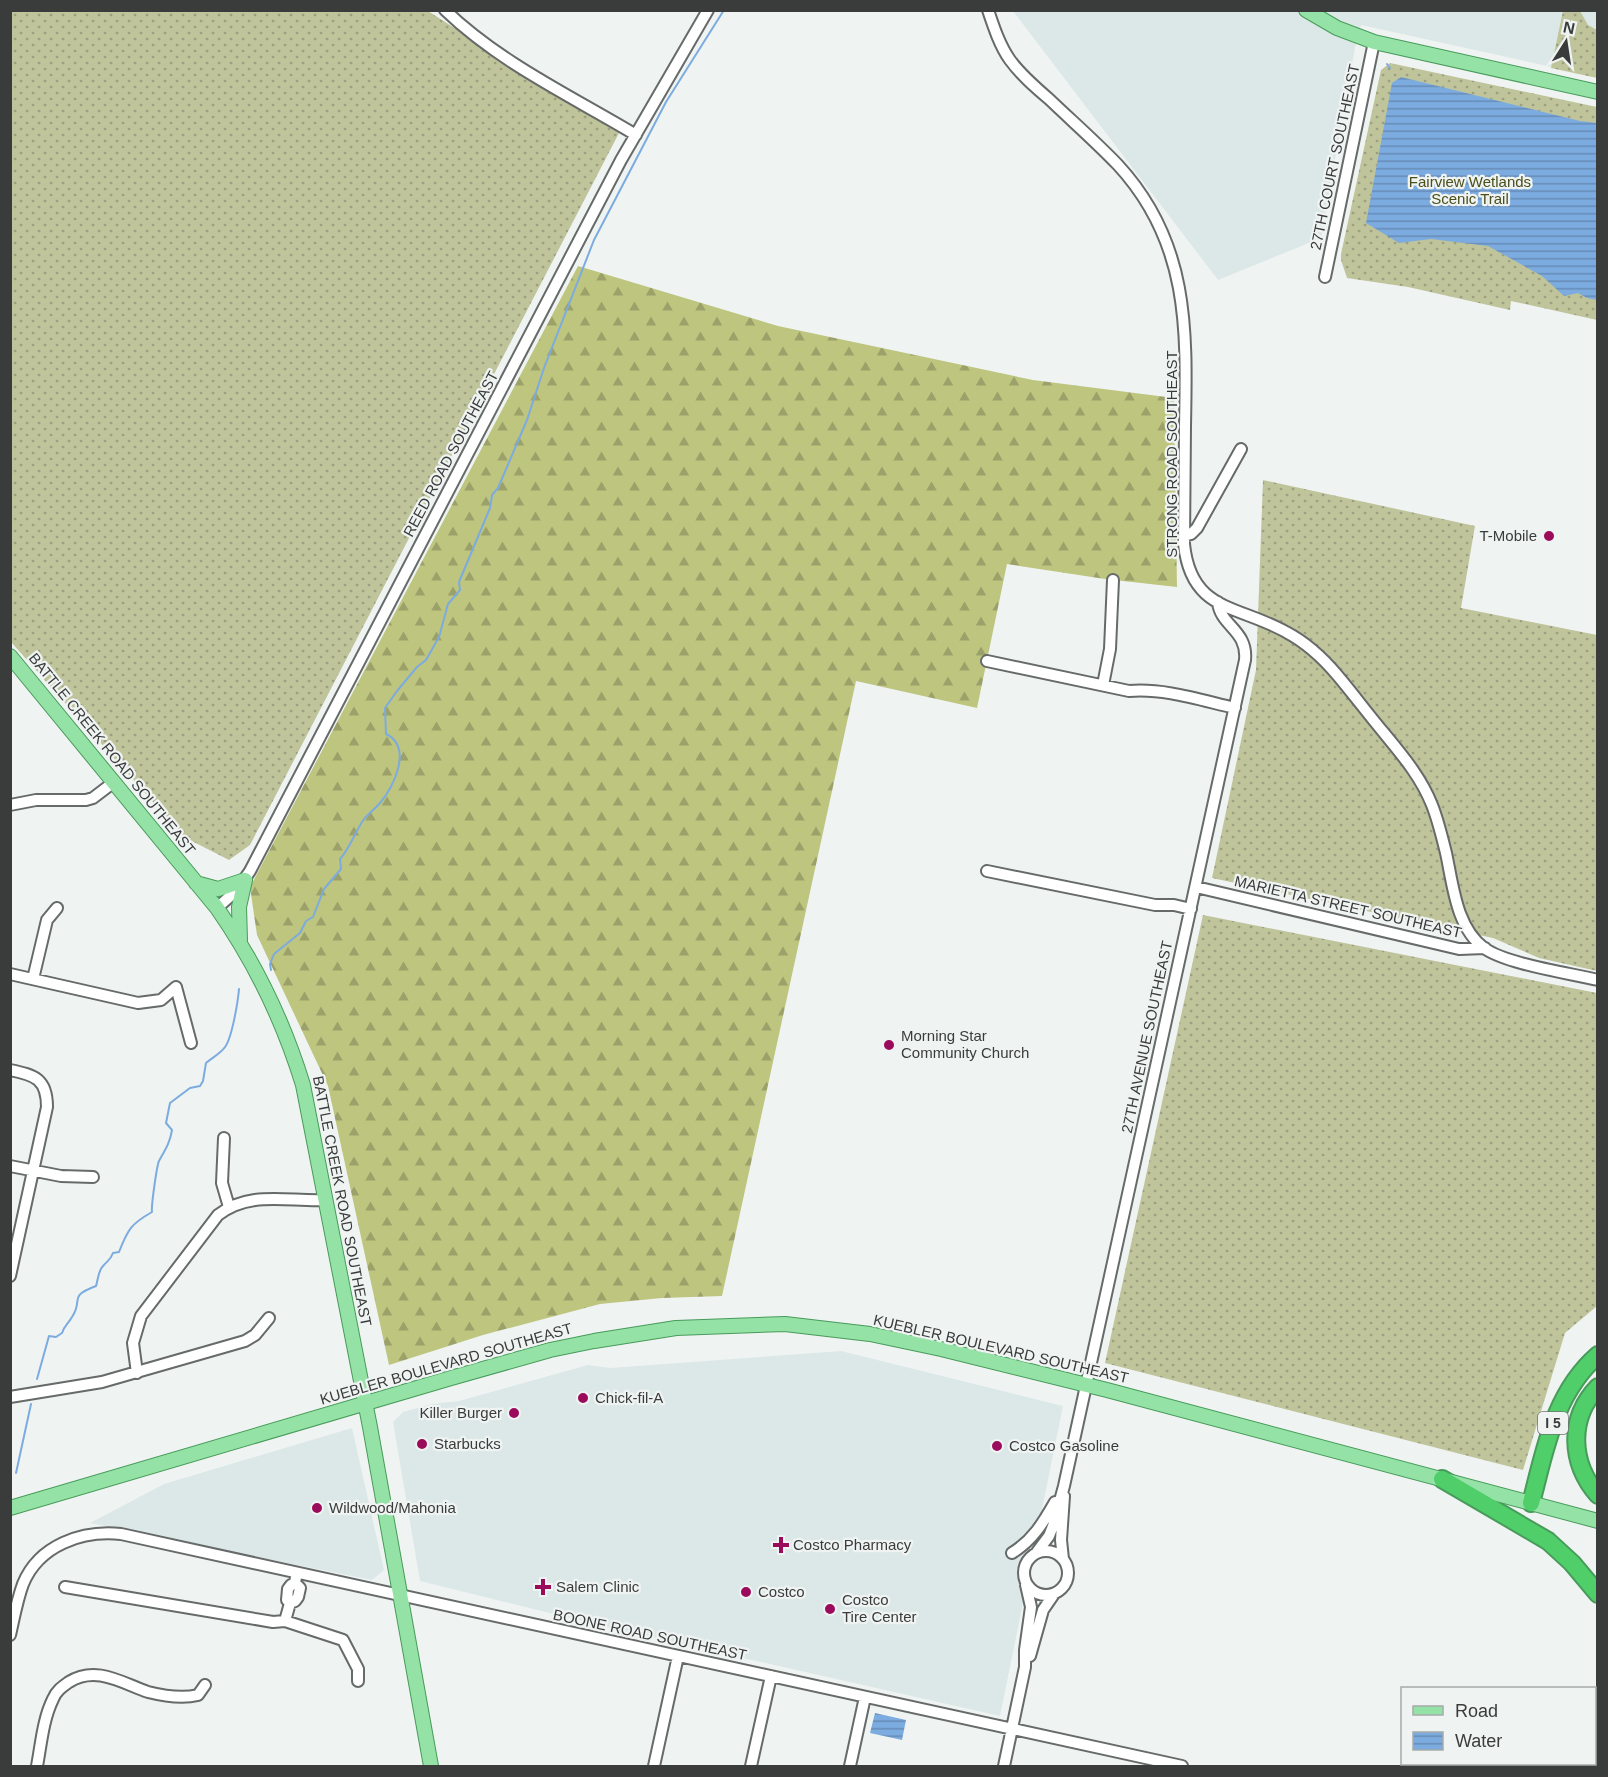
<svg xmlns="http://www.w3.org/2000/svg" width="1608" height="1777" viewBox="0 0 1608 1777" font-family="Helvetica,sans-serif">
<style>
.built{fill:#dce8e7}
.grass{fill:url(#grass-dots)}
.forest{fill:url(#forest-firs)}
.water{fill:url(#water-rules)}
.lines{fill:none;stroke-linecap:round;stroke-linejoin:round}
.stream{stroke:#7cabdf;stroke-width:2}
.minor-casing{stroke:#666a69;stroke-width:14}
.major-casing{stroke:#489b5a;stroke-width:16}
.highway-casing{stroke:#489b5a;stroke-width:20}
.minor{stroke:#fff;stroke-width:10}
.major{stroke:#95e2a6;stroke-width:14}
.highway{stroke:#4fce6a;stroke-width:16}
.poi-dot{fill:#9b0b5b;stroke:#eff4f3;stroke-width:2}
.labels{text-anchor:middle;stroke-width:4.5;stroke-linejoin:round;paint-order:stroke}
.shield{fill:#eff4f3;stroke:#707373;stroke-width:1.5}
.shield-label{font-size:14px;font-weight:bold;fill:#3a3c3c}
.street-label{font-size:15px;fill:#3a3c3c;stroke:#eff4f3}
.park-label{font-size:15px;fill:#4b4f1b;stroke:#eff4f3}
.poi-label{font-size:15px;fill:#3a3c3c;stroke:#eff4f3;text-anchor:start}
</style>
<defs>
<pattern id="grass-dots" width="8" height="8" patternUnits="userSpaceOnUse" patternTransform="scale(1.5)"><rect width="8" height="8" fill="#bfc49b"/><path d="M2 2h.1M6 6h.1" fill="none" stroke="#9ca080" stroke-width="1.8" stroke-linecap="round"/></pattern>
<pattern id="forest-firs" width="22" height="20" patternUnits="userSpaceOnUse" patternTransform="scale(1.5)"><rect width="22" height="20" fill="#bec57f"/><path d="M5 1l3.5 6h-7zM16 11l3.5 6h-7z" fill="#9ba169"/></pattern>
<pattern id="water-rules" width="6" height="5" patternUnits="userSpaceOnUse" patternTransform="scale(1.5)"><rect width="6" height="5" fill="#7cabdf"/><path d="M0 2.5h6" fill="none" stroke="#678cb6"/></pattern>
</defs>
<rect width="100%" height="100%" fill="#eff4f3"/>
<path class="built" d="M1013 11H1597V77L1361 25 1355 48 1321 238 1218 280Z
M841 1351 1063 1406 1000 1716 619 1630 420 1581 393 1422 403 1412 432 1404 459 1401 588 1365 610 1368Z
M352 1428 384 1570 372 1580 90 1523 164 1484Z"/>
<path class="grass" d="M10 11H428L619 133 250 845 229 860 184 837 11 642Z
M1563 11H1580L1588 25 1597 30V78L1551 68Z
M1390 63 1597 107V320L1511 301 1510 310 1408 287 1347 278 1341 260V254L1381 70Z
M1263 480 1475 526 1461 608 1597 635V971L1539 958 1493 938 1212 878 1256 670Z
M1203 915 1597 993V1306L1565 1333 1523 1470 1105 1363Z"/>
<path class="forest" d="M578 266 778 326 1033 380 1174 398 1177 587 1105 579 1007 564 977 708 856 681 722 1296 662 1298 600 1304 483 1335 389 1365 328 1086 257 935 250 887Z"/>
<path class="water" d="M1401 77 1580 121 1597 123V300L1587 298 1578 293 1564 296 1542 276 1488 246 1431 239 1399 243 1366 223 1392 83Z
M875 1713 906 1720 902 1740 870 1733Z"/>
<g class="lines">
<path class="stream" d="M1387 64 1390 68
M271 970 270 964 274 954 300 933 306 921 313 917 324 889 341 869 340 859C350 848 355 832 364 819 369 813 375 809 380 803 394 787 413 747 386 734L385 708 397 691 417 667 426 660 439 637 448 604 460 590 459 582 490 508 492 495 498 488 527 420 544 368 594 240 666 102 724 10
M37 1379 49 1336 56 1337 62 1333C64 1326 68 1324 72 1317 84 1299 67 1297 96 1286 98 1280 98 1271 103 1266 108 1260 110 1261 113 1253L119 1252C128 1229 131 1224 152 1212 151 1206 157 1165 159 1161 165 1150 170 1143 172 1130L166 1123 170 1103 190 1088 200 1086 203 1081 206 1063C212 1058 221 1053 225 1047 232 1038 238 1001 239 989
M16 1473 31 1404"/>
<defs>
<path id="minor" d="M445 10C500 63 571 96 636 135
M988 10C994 28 1000 46 1010 60 1021 75 1035 87 1049 99 1072 121 1096 142 1118 165 1189 242 1187 328 1185 426 1185 465 1184 505 1184 544 1191 612 1238 605 1286 632 1307 643 1323 658 1338 676 1354 695 1368 714 1384 733 1402 755 1421 777 1432 805 1438 820 1442 837 1446 853 1453 885 1456 927 1484 948 1506 964 1569 973 1598 980
M1325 277 1374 42
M1184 536 1191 534 1197 528 1241 449
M987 661 1129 691C1164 688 1200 700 1235 708
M1103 685 1110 649 1113 580
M10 805 36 800H86L93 798 114 782
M987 871 1155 905H1174L1191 909
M1196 887 1459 949 1485 948
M217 908 237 890 250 871 621 160 708 10
M10 974 138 1003 161 1000 176 987
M33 979 47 920 57 908
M176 987 191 1043
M10 1070C35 1075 47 1079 47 1107L10 1276
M224 1138 222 1183 229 1207
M10 1166 61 1176 93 1177
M137 1373 133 1343 141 1316 218 1215C250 1190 288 1202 326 1200
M10 1397 102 1382 245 1341 255 1335 269 1318
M1024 1573a22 22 0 1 1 44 0a22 22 0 1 1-44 0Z
M1037 1552 1049 1536 1053 1526 1064 1486 1245 660C1248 630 1220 626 1218 602
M1012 1553C1033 1540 1043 1523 1055 1502
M1063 1559 1061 1540 1064 1496
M65 1587 273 1622 285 1621 343 1640 358 1669V1681
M290 1603 295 1601 298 1597 300 1588 295 1583 296 1577
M285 1621 290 1603 287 1600 288 1589 291 1585 295 1583
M10 1635C14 1618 17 1600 23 1584 39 1545 82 1530 121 1534L1182 1766
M1030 1656 1043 1610 1054 1594
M37 1766C41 1745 43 1719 53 1699 56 1691 62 1687 69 1682 96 1665 122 1683 148 1692 164 1696 182 1699 198 1695L205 1685
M654 1766 678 1656
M751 1766 771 1676
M850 1766 865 1697
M1004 1766 1025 1667V1650L1031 1607 1026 1585"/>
<path id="major" d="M1306 10 1337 28 1374 42 1598 92
M10 656 217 908C254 961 284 1023 303 1085L370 1427 431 1766
M196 883 218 889 245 880
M240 940 239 907 245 880
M10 1508 451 1378 550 1350 594 1341 676 1328 785 1324 870 1334 941 1349 1107 1390 1598 1521"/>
<path id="highway" d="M1598 1387C1568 1418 1570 1463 1598 1495
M1442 1479 1548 1541 1572 1563 1598 1594
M1531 1503C1545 1450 1554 1393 1598 1355"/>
</defs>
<use href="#minor" class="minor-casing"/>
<use href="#major" class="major-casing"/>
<use href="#highway" class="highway-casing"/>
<use href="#minor" class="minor"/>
<use href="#major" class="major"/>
<use href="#highway" class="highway"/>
</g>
<g class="poi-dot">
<circle cx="1549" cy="536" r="6"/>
<circle cx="889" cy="1045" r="6"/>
<circle cx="583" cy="1398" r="6"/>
<circle cx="514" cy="1413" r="6"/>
<circle cx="422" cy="1444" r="6"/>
<circle cx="997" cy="1446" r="6"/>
<circle cx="317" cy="1508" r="6"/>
<path d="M778 1536h6v6h6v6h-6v6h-6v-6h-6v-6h6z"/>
<path d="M540 1578h6v6h6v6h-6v6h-6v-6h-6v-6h6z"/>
<circle cx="746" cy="1592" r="6"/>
<circle cx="830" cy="1609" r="6"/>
</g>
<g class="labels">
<rect class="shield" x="1538" y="1412" width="30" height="22" rx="4.5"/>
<g class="shield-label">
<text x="1553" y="1428">I 5</text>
</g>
<g class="street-label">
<text transform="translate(1335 157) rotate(-78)" y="5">27TH COURT SOUTHEAST</text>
<text transform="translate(451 454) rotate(-62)" y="5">REED ROAD SOUTHEAST</text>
<text transform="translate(1172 454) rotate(-90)" y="5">STRONG ROAD SOUTHEAST</text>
<text transform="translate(112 754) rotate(51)" y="5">BATTLE CREEK ROAD SOUTHEAST</text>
<text transform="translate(1348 907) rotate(13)" y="5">MARIETTA STREET SOUTHEAST</text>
<text transform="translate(1147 1037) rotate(-78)" y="5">27TH AVENUE SOUTHEAST</text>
<text transform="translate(342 1201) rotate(79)" y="5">BATTLE CREEK ROAD SOUTHEAST</text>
<text transform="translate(1001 1349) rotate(13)" y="5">KUEBLER BOULEVARD SOUTHEAST</text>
<text transform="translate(446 1364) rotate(-16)" y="5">KUEBLER BOULEVARD SOUTHEAST</text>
<text transform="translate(650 1635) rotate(12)" y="5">BOONE ROAD SOUTHEAST</text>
</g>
<g class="park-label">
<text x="1470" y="187">Fairview Wetlands<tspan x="1470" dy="17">Scenic Trail</tspan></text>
</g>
<g class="poi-label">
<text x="1537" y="541" text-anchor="end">T-Mobile</text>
<text x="901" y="1041">Morning Star<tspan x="901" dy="17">Community Church</tspan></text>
<text x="595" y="1403">Chick-fil-A</text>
<text x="502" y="1418" text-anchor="end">Killer Burger</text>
<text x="434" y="1449">Starbucks</text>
<text x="1009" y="1451">Costco Gasoline</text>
<text x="329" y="1513">Wildwood/Mahonia</text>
<text x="793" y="1550">Costco Pharmacy</text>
<text x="556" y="1592">Salem Clinic</text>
<text x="758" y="1597">Costco</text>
<text x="842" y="1605">Costco<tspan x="842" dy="17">Tire Center</tspan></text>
</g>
</g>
<rect width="1608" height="1777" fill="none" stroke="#3a3c3c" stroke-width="24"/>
<rect x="1401" y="1687" width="195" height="78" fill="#eff4f3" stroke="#a7aaaa" stroke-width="1.5"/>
<rect x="1413" y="1706" width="30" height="9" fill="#95e2a6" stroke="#a7aaaa" stroke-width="1.5"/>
<text x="1455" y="1717" font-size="18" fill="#3a3c3c">Road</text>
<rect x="1413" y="1732" width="30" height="18" fill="url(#water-rules)" stroke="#a7aaaa" stroke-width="1.5"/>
<text x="1455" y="1747" font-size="18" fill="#3a3c3c">Water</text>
<g transform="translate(1566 42) rotate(12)" stroke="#eff4f3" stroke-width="4.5" paint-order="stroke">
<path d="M0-4.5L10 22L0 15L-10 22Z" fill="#3a3c3c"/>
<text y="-9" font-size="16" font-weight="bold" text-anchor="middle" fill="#3a3c3c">N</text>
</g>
</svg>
